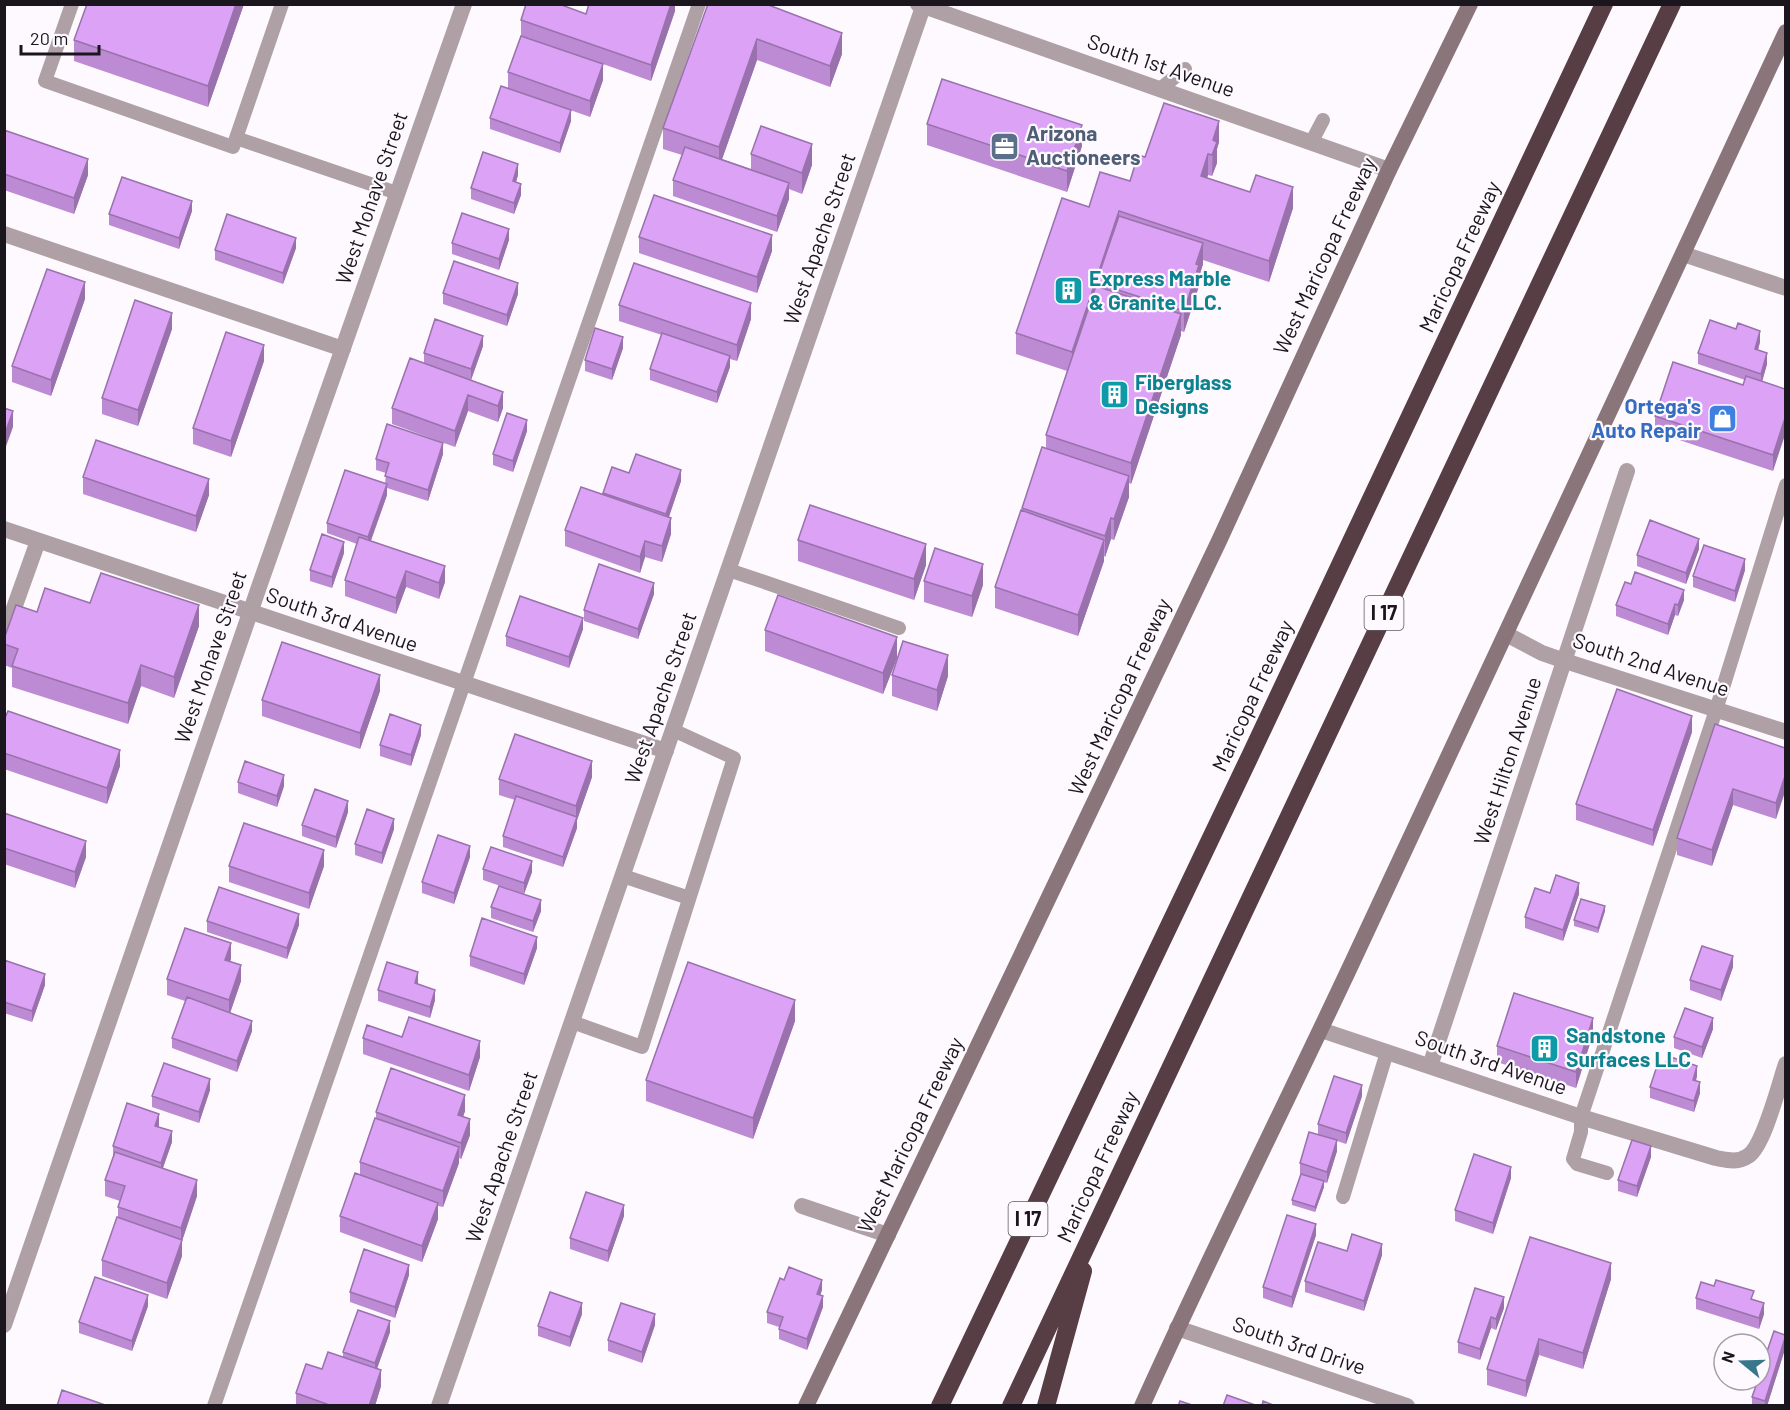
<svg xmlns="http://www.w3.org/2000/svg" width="1790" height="1410" viewBox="0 0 1790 1410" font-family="Barlow,sans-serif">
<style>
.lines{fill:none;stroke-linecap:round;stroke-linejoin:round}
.service{stroke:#aea0a4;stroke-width:14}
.minor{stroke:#aea0a4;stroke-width:16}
.secondary{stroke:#89757a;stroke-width:16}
.motorway{stroke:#573d44;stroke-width:18}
.wall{fill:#bc8bd3}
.shaded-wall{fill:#9971ac}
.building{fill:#dba2f5;stroke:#9971ac;stroke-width:1.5}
.labels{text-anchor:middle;stroke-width:4.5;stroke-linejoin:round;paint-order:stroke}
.shield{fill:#fdf9fe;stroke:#5f5960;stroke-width:1.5}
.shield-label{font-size:20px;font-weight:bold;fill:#1b151d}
.street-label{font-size:21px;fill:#1b151d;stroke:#fdf9fe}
.service-label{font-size:21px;font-weight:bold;fill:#4e5e75;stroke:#fdf9fe;text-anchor:start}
.culture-label{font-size:21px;font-weight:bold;fill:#0d838f;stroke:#fdf9fe;text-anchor:start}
.shop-label{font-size:21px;font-weight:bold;fill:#366cbe;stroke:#fdf9fe;text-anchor:end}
</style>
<rect width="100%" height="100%" fill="#fdf9fe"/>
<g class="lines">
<path class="service" d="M72 4 45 81 233 147 282 4
M1160 89 1185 69
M236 138 397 193
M1311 143 1323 120
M729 570 899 628
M623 876 689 898
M572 1022 642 1047 734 758 673 730
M1607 1173 1577 1164 1573 1159 1581 1132V1117L1716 710 1786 485
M1343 1197 1387 1052
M214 1406 699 4"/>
<path class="minor" d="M918 4 1389 170
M4 234 343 349
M1683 254 1786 288
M4 529 666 751
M1506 634 1542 653 1565 661 1786 732
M4 636 38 541
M1321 1030 1581 1117 1716 1158C1727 1160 1738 1163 1748 1156 1764 1146 1779 1084 1786 1064
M1430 1066 1627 471
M802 1206 888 1235
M4 1325 260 584 464 4
M1177 1328 1407 1406
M439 1406 924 4"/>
<path class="secondary" d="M806 1406 1219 541 1389 170 1470 4
M1142 1406C1209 1257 1282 1112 1351 965 1497 654 1641 343 1786 32"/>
<path class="motorway" d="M940 1406 1251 754 1604 4
M1011 1406 1672 4
M1046 1406 1083 1271"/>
</g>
<path class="wall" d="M87 4H244L208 107 74 61V40Z
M675 4V11L651 81 603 64V80L590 117 508 88V72L521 36V20Z
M708 4 842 54 830 87 757 60 722 159 751 169V154L812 165 802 194 789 189V199L777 232 673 196V180L682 155 663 149V128Z
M490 118 571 121 560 153 490 129Z
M927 124 1082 146 1067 192 927 145Z
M4 130 88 175 74 214 4 190Z
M1219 142 1217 149V163L1212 176 1208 175 1207 178 1293 208 1269 282 1203 260V264L1199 277V286L1184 332 1181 331V335L1131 484 1129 483V497L1114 540 1111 539 1105 557 1104 556V561L1078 636 995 608V587L1022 508 1046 449V435L1067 371 1016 354V333L1089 207 1130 181Z
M518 175 516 182 521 195 514 214 471 199V188Z
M192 211 179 249 109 225V214Z
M639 237 772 251 757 293 639 253Z
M509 240 499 270 452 254V243Z
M296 248 283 284 215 260V250Z
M443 293 518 294 507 326 443 304Z
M85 299 51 396 12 382V366Z
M619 305 751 319 737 361 730 359V367L717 403 650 380V369L662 335 619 321Z
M172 329 138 426 102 414V398Z
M1760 342 1758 350 1767 364 1762 382 1785 389 1773 471 1655 432V416L1743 385 1745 380 1698 364V353Z
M483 346 471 380 445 371 503 408 498 422 468 411 455 447 392 424V408L424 363V353Z
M623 348 612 380 585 371V360Z
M264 361 231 457 193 444V428Z
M527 431 513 472 493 465V454Z
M443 454 428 501 387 488V495L371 541 445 582 439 599 406 587 396 614 345 596V580L357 544 327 533V523L385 484 386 473 376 470V459Z
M629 473 681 481 669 517 671 534 662 562 645 557 640 573 565 546V530L603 495V493Z
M83 477 209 495 196 532 83 494Z
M798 540 926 565 914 600 798 561Z
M1699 549 1686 584 1637 566V555Z
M344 553 332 588 310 581V570Z
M1745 570 1735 602 1693 587V576Z
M924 581 983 585 972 617 924 602Z
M654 594 638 639 584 621V610Z
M1684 600 1678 616 1675 615 1668 635 1616 616V605Z
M90 603 199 626 174 698 141 686 128 724 12 687V668L4 665V639L37 612Z
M583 629 569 668 506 646V636Z
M765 630 897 658 883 694 765 651Z
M892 675 948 676 937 711 892 696Z
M380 691 360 749 262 716V700Z
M4 720 120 766 107 804 4 769Z
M1715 724 1785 748 1776 819 1733 805 1712 866 1677 855V838Z
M1692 732 1653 846 1576 820V804Z
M421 735 411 766 380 756V745Z
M592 777 577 820V828L563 867 503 847V836L515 800 499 795V779Z
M238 782 284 786 277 807 238 793Z
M348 812 336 848 302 836V825Z
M4 813 86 857 75 888 4 864Z
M394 829 382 864 355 855V844Z
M470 857 454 904 422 893V882Z
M229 866H324L309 909 229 882Z
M483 869 532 872 524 894 483 880Z
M1550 893 1579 894 1563 941 1525 928V917Z
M491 907 541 911 533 932 491 918Z
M1605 911 1598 933 1574 926V920Z
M207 921 299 925 287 959 207 932Z
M537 948 524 985 470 966V956Z
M231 959 230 961 241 981 230 1013 252 1031 237 1072 172 1048V1038L185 1001 167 995V979Z
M4 960 45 985 32 1022 4 1013Z
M1733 967 1721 1001 1690 990V980Z
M378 990 435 1000 430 1018 378 1001Z
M795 1021 753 1139 646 1101V1080Z
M1713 1029 1702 1058 1674 1048V1037Z
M1593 1034 1576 1088 1497 1062V1046Z
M363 1038 480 1057 469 1091 363 1054Z
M1697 1076 1696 1081 1700 1093 1694 1112 1650 1098V1087Z
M210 1090 199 1123 152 1107V1096Z
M1362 1096 1346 1144 1337 1141V1151L1327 1183 1324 1182V1187L1315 1212 1292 1205V1200L1301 1174H1300V1163L1318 1134V1124Z
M465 1111 463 1117 470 1135 461 1159 459 1158V1163L443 1207 438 1206V1219L422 1262 340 1232V1216L360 1175V1162L376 1118V1112Z
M159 1125V1127L172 1142 163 1168 197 1196 182 1241V1256L167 1299 102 1276V1260L118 1218V1207L120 1201 105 1196V1180L113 1157V1146Z
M1651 1157 1637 1197 1618 1191V1180Z
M1511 1178 1493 1234 1455 1221V1210Z
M624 1216 608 1262 570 1249V1238Z
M1316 1235 1292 1308 1263 1298V1287Z
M1347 1251 1382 1255 1364 1311 1305 1292V1281Z
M409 1275 395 1318 350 1302V1292Z
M1611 1279 1583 1369 1539 1355 1526 1397 1487 1385V1369Z
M822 1290 820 1295 823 1307 807 1350 779 1339V1327L767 1323V1312Z
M1696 1298 1754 1300 1764 1314 1759 1329 1696 1309Z
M148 1306 132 1351 79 1333V1322Z
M1504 1308 1496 1330 1491 1328 1480 1360 1458 1353V1342Z
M582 1314 570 1347 538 1336V1326Z
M655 1325 642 1363 608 1351V1340Z
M390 1332 377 1369 381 1386 375 1406H296V1393L322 1369 343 1357V1352Z
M1785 1349 1767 1406H1752V1397Z"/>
<path class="shaded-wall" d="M236 4H244L208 107V86Z
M671 4H675V11L651 81V65Z
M842 33V54L830 87V66Z
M757 39V60L719 168V147Z
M603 64V80L590 117V101Z
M571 110V121L560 153V143Z
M1219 121V142L1217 149V163L1212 176 1213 140Z
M1082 125V146L1067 192V171Z
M812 144V165L802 194V173Z
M1208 154V175L1201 197V176Z
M88 159V175L74 214V198Z
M518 164V175L513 192V181Z
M789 183V199L777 232V216Z
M521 184V195L514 214V203Z
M1293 187V208L1269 282V261Z
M192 201V211L179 249V238Z
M1119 211V232L1096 283V300L1072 373V352Z
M509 229V240L499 270V259Z
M772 235V251L757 293V277Z
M296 238V248L283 284V273Z
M1203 243V264L1199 277V286L1184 332V311Z
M85 282V299L51 396V380Z
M518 283V294L507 326V315Z
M751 303V319L737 361V345Z
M172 313V329L138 426V410Z
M1181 314V335L1131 484V463Z
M1760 331V342L1755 360V349Z
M483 336V346L471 380V369Z
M623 337V348L612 380V369Z
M264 345V361L231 457V441Z
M1767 353V364L1761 385V374Z
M730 356V367L717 403V392Z
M503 392V408L498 422V406Z
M468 395V411L455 447V431Z
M13 411V427L4 452V436Z
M1785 418V435L1773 471V455Z
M527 420V431L513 472V461Z
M443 443V454L428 501V490Z
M681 470V481L666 525V514Z
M1129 476V497L1114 540V519Z
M209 479V495L196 532V516Z
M387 484V495L368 548V537Z
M671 518V534L662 562V546Z
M1111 518V539L1105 557V536Z
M1699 539V549L1686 584V573Z
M1104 540V561L1078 636V615Z
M645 541V557L640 573V557Z
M344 542V553L332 588V577Z
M926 544V565L914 600V579Z
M1745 559V570L1735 602V591Z
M983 564V585L972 617V596Z
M445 566V582L439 599V583Z
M406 571V587L396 614V598Z
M654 583V594L638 639V629Z
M1684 590V600L1678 616V605Z
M1675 604V615L1668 635V624Z
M199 605V626L174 698V677Z
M583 618V629L569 668V657Z
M897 637V658L883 694V673Z
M948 655V676L937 711V690Z
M141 665V686L128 724V703Z
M380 675V691L360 749V733Z
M1692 716V732L1653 846V830Z
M421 725V735L411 766V755Z
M120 750V766L107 804V788Z
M592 761V777L577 820V828L563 867V857L576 819V806Z
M284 775V786L277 807V796Z
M1785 776V792L1776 819V803Z
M1733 789V805L1712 866V850Z
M348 801V812L336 848V837Z
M394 819V829L382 864V853Z
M86 841V857L75 888V872Z
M470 846V857L454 904V893Z
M324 850V866L309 909V893Z
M532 861V872L524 894V883Z
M1579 883V894L1563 941V930Z
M541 900V911L533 932V921Z
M1605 906V911L1598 933V928Z
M299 914V925L287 959V948Z
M537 937V948L524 985V974Z
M231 943V959L225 976V960Z
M1733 956V967L1721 1001V990Z
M241 965V981L229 1016V1000Z
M418 972V983L415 993V983Z
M45 974V985L32 1022V1011Z
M435 990V1000L430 1018V1007Z
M795 1000V1021L753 1139V1118Z
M1593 1018V1034L1576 1088V1072Z
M1713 1018V1029L1702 1058V1047Z
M252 1021V1031L237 1072V1061Z
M480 1041V1057L469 1091V1075Z
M1697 1066V1076L1693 1090V1080Z
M210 1079V1090L199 1123V1112Z
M1700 1082V1093L1694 1112V1101Z
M1362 1085V1096L1346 1144V1133Z
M465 1095V1111L458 1131V1115Z
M159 1114V1125L155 1137V1126Z
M470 1119V1135L461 1159V1143Z
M172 1131V1142L161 1173V1163Z
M1337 1140V1151L1327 1183V1172Z
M1651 1146V1157L1637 1197V1186Z
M459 1147V1163L443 1207V1191Z
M1511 1167V1178L1493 1234V1223Z
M197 1180V1196L182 1241V1256L167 1299V1283L181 1243V1228Z
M1324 1181V1187L1315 1212V1207Z
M438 1203V1219L422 1262V1246Z
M624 1205V1216L608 1262V1251Z
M1316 1224V1235L1292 1308V1297Z
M1382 1244V1255L1364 1311V1301Z
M1611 1263V1279L1583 1369V1353Z
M409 1265V1275L395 1318V1307Z
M822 1280V1290L817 1305V1294Z
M148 1295V1306L132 1351V1341Z
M823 1296V1307L807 1350V1339Z
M1504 1297V1308L1496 1330V1319Z
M582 1303V1314L570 1347V1337Z
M1764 1303V1314L1759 1329V1318Z
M655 1314V1325L642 1363V1352Z
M1491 1317V1328L1480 1360V1349Z
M390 1321V1332L375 1374V1363Z
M1785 1338V1349L1767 1406H1765V1401Z
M1539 1339V1355L1526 1397V1381Z
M381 1370V1386L375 1406H369Z"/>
<path class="building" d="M87 4H236L208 86 74 40Z
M526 4H559L586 14 589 4H671L651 65 521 20Z
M708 4H766L842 33 830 66 757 39 719 147 663 128Z
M521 36 603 64 590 101 508 72Z
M942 79 1082 125 1067 171 927 124Z
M501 86 571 110 560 143 490 118Z
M1164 103 1219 121 1213 140 1217 142 1212 155 1208 154 1201 176 1250 192 1256 175 1293 187 1269 261 1119 211 1072 352 1016 333 1062 198 1089 207 1100 172 1130 181 1138 155 1145 157Z
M761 126 812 144 802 173 751 154Z
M4 130 88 159 74 198 4 174Z
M685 147 789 183 777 216 673 180Z
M483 152 518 164 513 181 521 184 514 203 471 188Z
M122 177 192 201 179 238 109 214Z
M654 195 772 235 757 277 639 237Z
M462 213 509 229 499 259 452 243Z
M227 214 296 238 283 273 215 250Z
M1119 216 1203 243 1196 264 1199 265 1184 311 1096 283Z
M454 261 518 283 507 315 443 293Z
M634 263 751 303 737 345 619 305Z
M47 269 85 282 51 380 12 366Z
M1096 286 1181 314 1131 463 1046 435Z
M135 300 172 313 138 410 102 398Z
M435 319 483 336 471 369 424 353Z
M1710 320 1736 329 1738 323 1760 331 1755 349 1767 353 1761 374 1698 353Z
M595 328 623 337 612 369 585 360Z
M226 332 264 345 231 441 193 428Z
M662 333 730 356 717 392 650 369Z
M410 358 503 392 498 406 468 395 455 431 392 408Z
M1673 362 1743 385 1746 376 1785 389V418L1773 455 1655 416Z
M4 408 13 411 4 436Z
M507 413 527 420 513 461 493 454Z
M387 424 443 443 428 490 385 476 389 463 376 459Z
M96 440 209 479 196 516 83 477Z
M1042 447 1129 476 1114 519 1111 518 1105 536 1022 508Z
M636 454 681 470 666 514 603 493 612 467 629 473Z
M345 470 387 484 368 537 327 523Z
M581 487 671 518 662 546 645 541 640 557 565 530Z
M810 505 926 544 914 579 798 540Z
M1021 510 1104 540 1078 615 995 587Z
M1650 520 1699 539 1686 573 1637 555Z
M322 534 344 542 332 577 310 570Z
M359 537 445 566 439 583 406 571 396 598 345 580Z
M1704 545 1745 559 1735 591 1693 576Z
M935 548 983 564 972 596 924 581Z
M599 564 654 583 638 629 584 610Z
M1635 572 1684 590 1678 605 1675 604 1668 624 1616 605 1625 582 1631 584Z
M101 573 199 605 174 677 141 665 128 703 12 666 18 649 4 644V639L16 605 37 612 45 588 90 603Z
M778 595 897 637 883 673 765 630Z
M520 596 583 618 569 657 506 636Z
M903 641 948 655 937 690 892 675Z
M282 642 380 675 360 733 262 700Z
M1617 689 1692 716 1653 830 1576 804Z
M8 711 120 750 107 788 4 753V720Z
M390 714 421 725 411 755 380 745Z
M1715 724 1785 748V776L1776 803 1733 789 1712 850 1677 838Z
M515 734 592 761 576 806 499 779Z
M245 761 284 775 277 796 238 782Z
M315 789 348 801 336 837 302 825Z
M516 796 577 817 563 857 503 836Z
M367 809 394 819 382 853 355 844Z
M4 813 86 841 75 872 4 848Z
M244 823 324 850 309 893 229 866Z
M438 835 470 846 454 893 422 882Z
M491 847 532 861 524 883 483 869Z
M1556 875 1579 883 1563 930 1525 917 1535 888 1550 893Z
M499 886 541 900 533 921 491 907Z
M219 887 299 914 287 948 207 921Z
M1581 899 1605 906 1598 928 1574 920Z
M482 918 537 937 524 974 470 956Z
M185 928 231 943 225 960 241 965 229 1000 167 979Z
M1702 946 1733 956 1721 990 1690 980Z
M4 960 45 974 32 1011 4 1002Z
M387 962 418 972 415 983 435 990 430 1007 378 990Z
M688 962 795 1000 753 1118 646 1080Z
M1514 993 1593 1018 1576 1072 1497 1046Z
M187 997 252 1021 237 1061 172 1038Z
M1685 1008 1713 1018 1702 1047 1674 1037Z
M409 1017 480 1041 469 1075 363 1038 367 1025 402 1037Z
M1668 1056 1697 1066 1693 1080 1700 1082 1694 1101 1650 1087 1657 1066 1664 1068Z
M164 1063 210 1079 199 1112 152 1096Z
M391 1068 465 1095 458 1115 470 1119 461 1143 376 1112Z
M1334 1076 1362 1085 1346 1133 1318 1124Z
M127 1103 159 1114 155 1126 172 1131 161 1163 113 1146Z
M375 1118 459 1147 443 1191 360 1162Z
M1309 1132 1337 1140 1327 1172 1300 1163Z
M1632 1140 1651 1146 1637 1186 1618 1180Z
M115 1152 197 1180 181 1228 118 1207 125 1186 105 1180Z
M1474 1154 1511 1167 1493 1223 1455 1210Z
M355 1173 438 1203 422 1246 340 1216Z
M1301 1174 1324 1181 1315 1207 1292 1200Z
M586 1192 624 1205 608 1251 570 1238Z
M1287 1215 1316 1224 1292 1297 1263 1287Z
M117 1217 182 1240 167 1283 102 1260Z
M1352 1234 1382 1244 1364 1301 1305 1281 1318 1242 1347 1251Z
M1530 1237 1611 1263 1583 1353 1539 1339 1526 1381 1487 1369Z
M364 1249 409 1265 395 1307 350 1292Z
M789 1267 822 1280 817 1294 823 1296 807 1339 779 1329 783 1317 767 1312 780 1278 784 1280Z
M95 1277 148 1295 132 1341 79 1322Z
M1716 1280 1754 1291 1751 1299 1764 1303 1759 1318 1696 1298 1701 1282 1714 1286Z
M1475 1288 1504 1297 1496 1319 1491 1317 1480 1349 1458 1342Z
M550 1292 582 1303 570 1337 538 1326Z
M621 1303 655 1314 642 1352 608 1340Z
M358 1310 390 1321 375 1363 343 1352Z
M1774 1331 1785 1335V1338L1765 1401 1752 1397 1758 1380H1760V1372Z
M328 1352 381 1370 369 1406H332L296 1393 306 1364 322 1369Z
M62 1390 108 1406H57Z
M1227 1395 1258 1406H1223Z
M1180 1401 1195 1406H1178Z
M1263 1401 1276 1406H1262Z"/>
<defs>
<symbol id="office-square" viewBox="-11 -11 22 22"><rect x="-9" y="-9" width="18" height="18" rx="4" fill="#5c6f8a" stroke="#fdf9fe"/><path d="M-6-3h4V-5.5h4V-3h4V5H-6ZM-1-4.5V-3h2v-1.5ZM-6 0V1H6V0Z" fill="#fff"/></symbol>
<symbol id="building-square" viewBox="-11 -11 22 22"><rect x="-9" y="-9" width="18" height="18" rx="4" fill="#0f9aa8" stroke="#fdf9fe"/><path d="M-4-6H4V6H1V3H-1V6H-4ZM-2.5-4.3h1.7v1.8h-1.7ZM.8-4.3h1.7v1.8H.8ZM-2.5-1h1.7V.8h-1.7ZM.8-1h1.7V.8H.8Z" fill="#fff"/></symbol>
<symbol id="shop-square" viewBox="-11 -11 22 22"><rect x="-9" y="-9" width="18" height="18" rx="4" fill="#3f7fe0" stroke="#fdf9fe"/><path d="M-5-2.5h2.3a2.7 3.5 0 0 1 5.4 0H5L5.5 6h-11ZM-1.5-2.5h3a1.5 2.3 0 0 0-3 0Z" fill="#fff"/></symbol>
</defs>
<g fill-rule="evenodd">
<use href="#office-square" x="988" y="130" width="33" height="33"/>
<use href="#building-square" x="1052" y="274" width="33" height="33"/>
<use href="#building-square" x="1098" y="378" width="33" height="33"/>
<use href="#shop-square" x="1706" y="402" width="33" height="33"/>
<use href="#building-square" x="1528" y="1032" width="33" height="33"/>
</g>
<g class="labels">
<g class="shield">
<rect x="1364.5" y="596" width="39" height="34" rx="4.5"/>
<rect x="1008.5" y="1202" width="39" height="34" rx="4.5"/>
</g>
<g class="shield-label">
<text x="1384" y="620">I 17</text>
<text x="1028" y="1226">I 17</text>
</g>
<g class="street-label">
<text transform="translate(1161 66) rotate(19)" y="7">South 1st Avenue</text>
<text transform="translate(372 198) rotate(-71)" y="7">West Mohave Street</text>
<text transform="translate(820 239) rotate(-71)" y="7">West Apache Street</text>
<text transform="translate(1325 256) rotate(-65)" y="7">West Maricopa Freeway</text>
<text transform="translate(1460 257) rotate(-65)" y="7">Maricopa Freeway</text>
<text transform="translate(342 620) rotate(19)" y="7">South 3rd Avenue</text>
<text transform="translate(211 657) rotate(-71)" y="7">West Mohave Street</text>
<text transform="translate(1651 665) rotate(18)" y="7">South 2nd Avenue</text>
<text transform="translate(1253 696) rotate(-65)" y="7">Maricopa Freeway</text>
<text transform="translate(1120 697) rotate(-65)" y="7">West Maricopa Freeway</text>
<text transform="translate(661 698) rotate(-71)" y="7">West Apache Street</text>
<text transform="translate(1508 761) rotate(-72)" y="7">West Hilton Avenue</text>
<text transform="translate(1491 1063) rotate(19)" y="7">South 3rd Avenue</text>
<text transform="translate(911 1135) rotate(-64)" y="7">West Maricopa Freeway</text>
<text transform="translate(502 1157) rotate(-71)" y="7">West Apache Street</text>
<text transform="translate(1098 1167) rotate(-65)" y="7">Maricopa Freeway</text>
<text transform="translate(1299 1346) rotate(19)" y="7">South 3rd Drive</text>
</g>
<g class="service-label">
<text x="1026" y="141">Arizona<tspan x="1026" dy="24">Auctioneers</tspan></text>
</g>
<g class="culture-label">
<text x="1089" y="286">Express Marble<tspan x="1089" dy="24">&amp; Granite LLC.</tspan></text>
<text x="1135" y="390">Fiberglass<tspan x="1135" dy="24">Designs</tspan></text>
<text x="1566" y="1043">Sandstone<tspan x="1566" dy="24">Surfaces LLC</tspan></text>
</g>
<g class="shop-label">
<text x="1701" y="414">Ortega's<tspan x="1701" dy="24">Auto Repair</tspan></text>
</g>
</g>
<rect width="1790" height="1410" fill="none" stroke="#1b151d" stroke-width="12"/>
<g transform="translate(1742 1362) rotate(289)"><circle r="28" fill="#fdf9fe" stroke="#a39ea4" stroke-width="1.5"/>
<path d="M0-4.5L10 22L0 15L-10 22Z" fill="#37768b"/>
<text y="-9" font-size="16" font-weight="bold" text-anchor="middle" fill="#1b151d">N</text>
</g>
<path d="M21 45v9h78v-9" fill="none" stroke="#1b151d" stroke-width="3"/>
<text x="30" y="45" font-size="18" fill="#1b151d" stroke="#fdf9fe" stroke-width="4.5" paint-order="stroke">20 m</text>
</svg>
